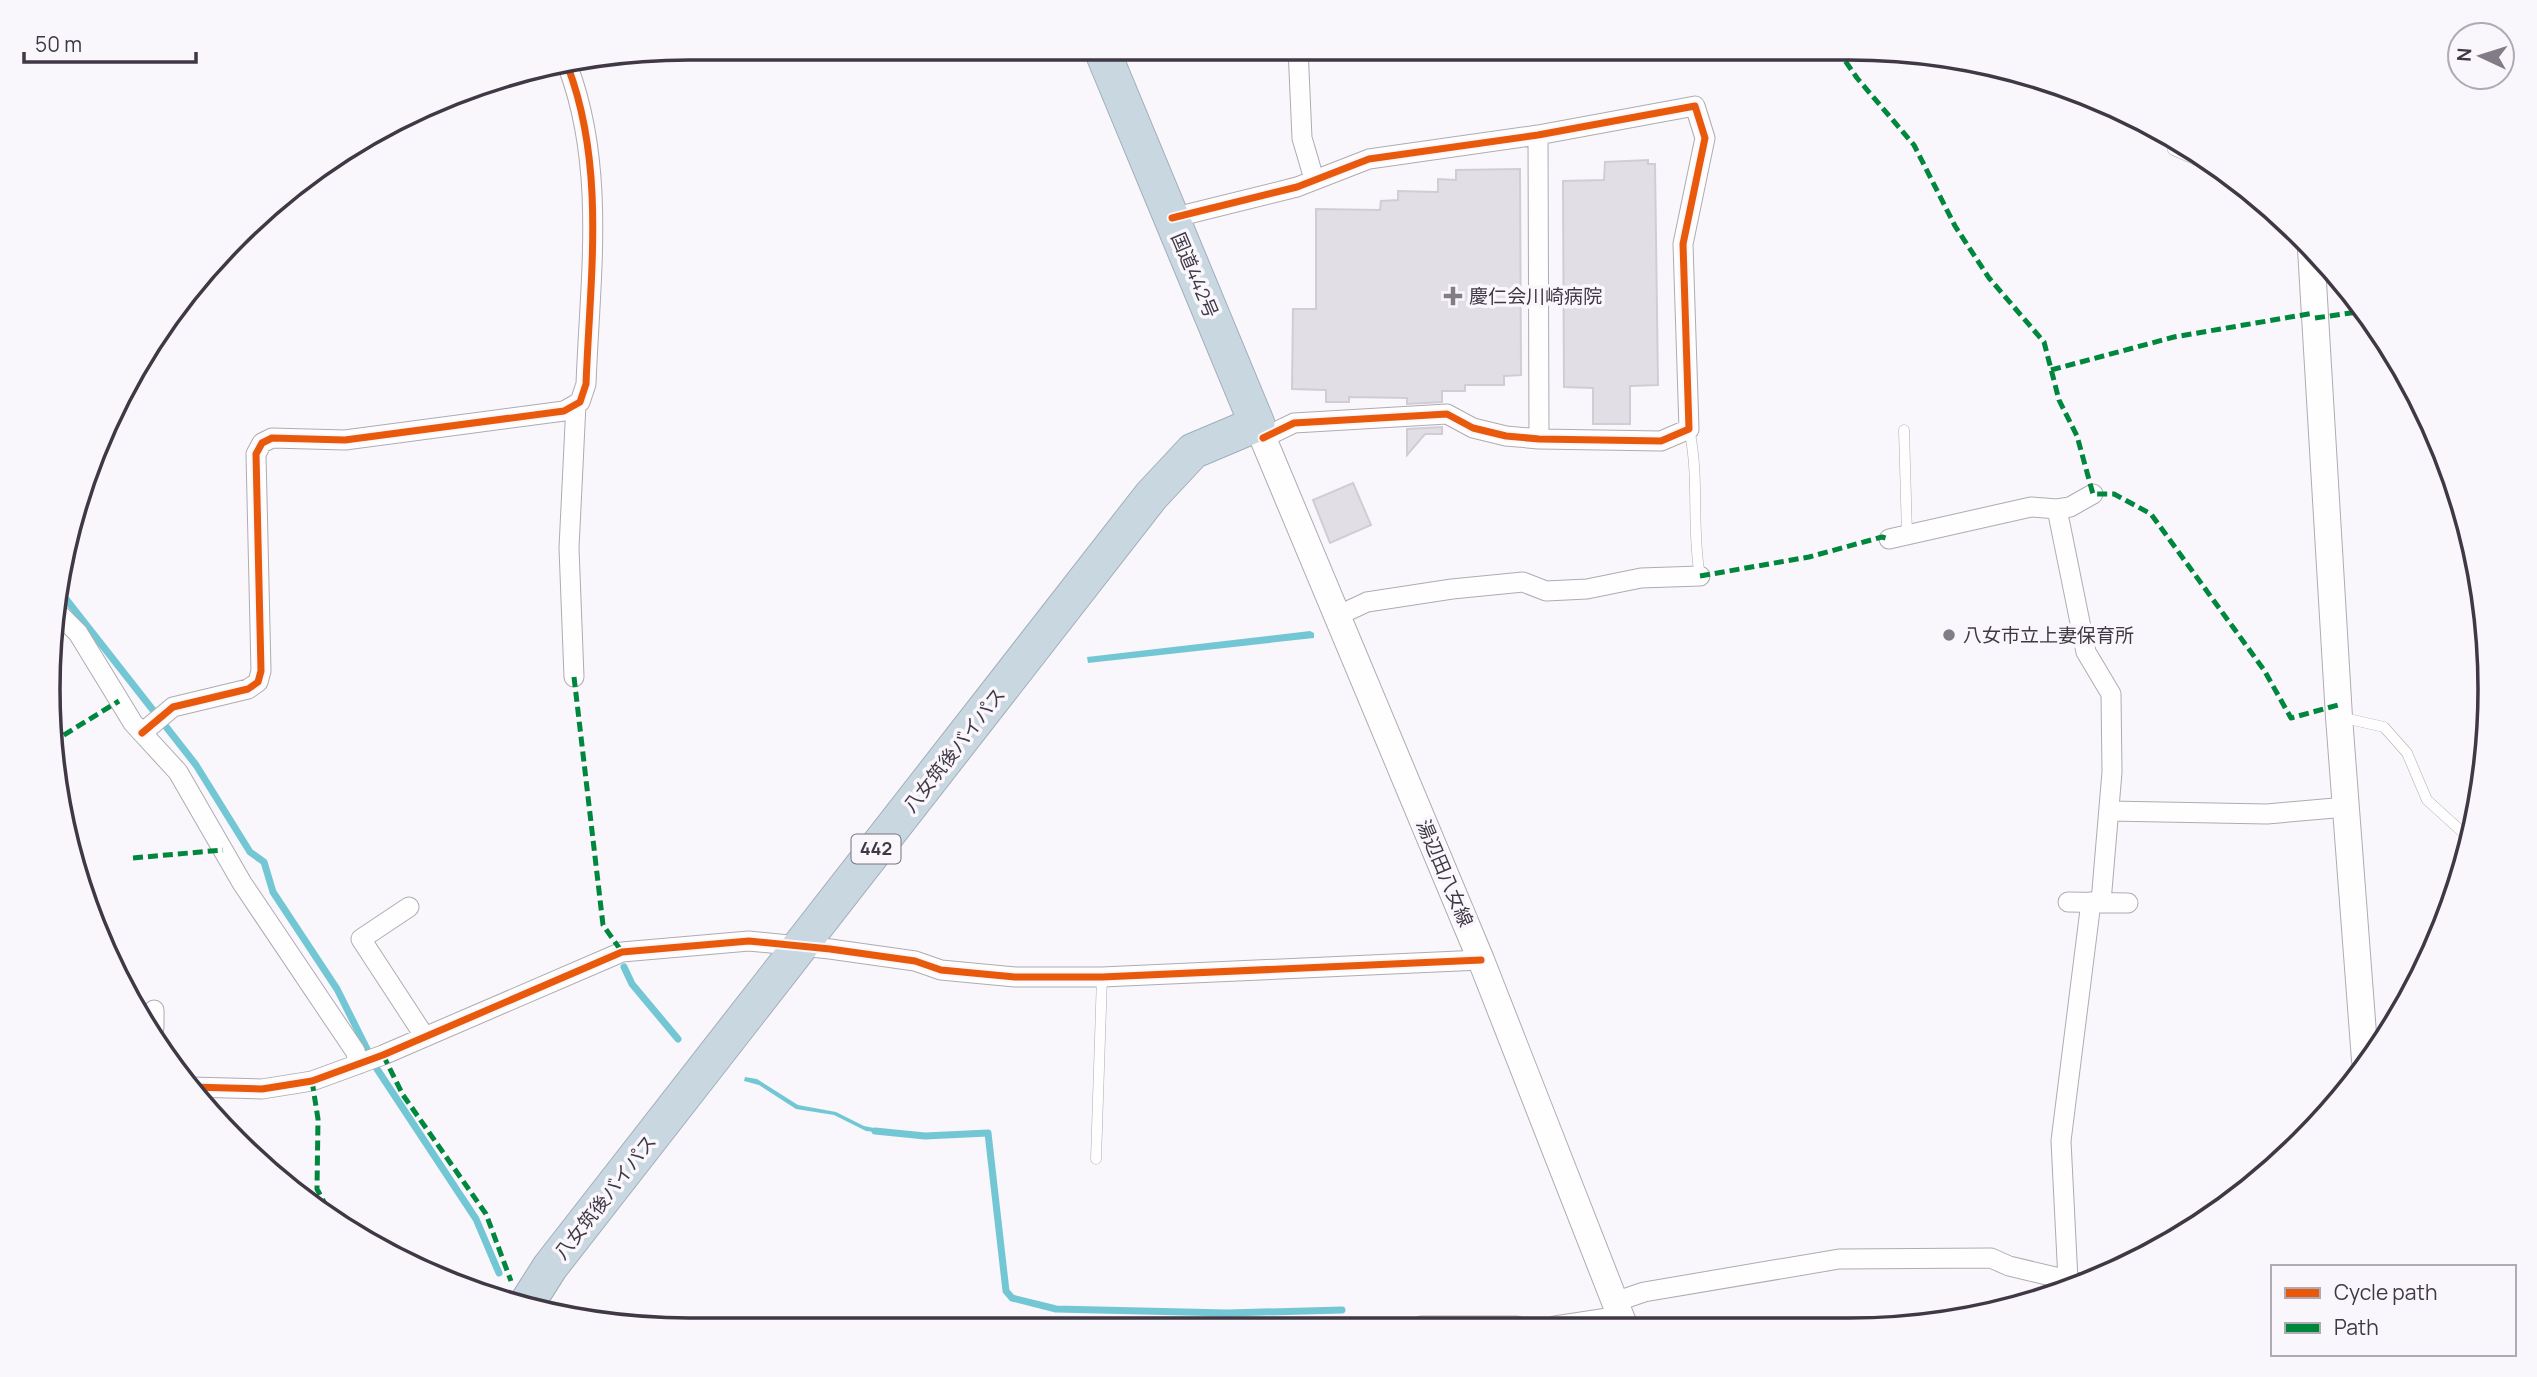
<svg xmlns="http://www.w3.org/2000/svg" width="2537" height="1377" viewBox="0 0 2537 1377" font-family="Manrope,'Noto Sans JP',sans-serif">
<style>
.water{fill:#73c7d5}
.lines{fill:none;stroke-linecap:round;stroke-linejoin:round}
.stream{stroke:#73c7d5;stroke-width:7}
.building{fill:#e2dee6;stroke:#d1cdd4;stroke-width:2}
.lane-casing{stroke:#afabb2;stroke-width:11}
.street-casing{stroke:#afabb2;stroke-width:21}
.secondary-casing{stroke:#afabb2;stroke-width:28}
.highway-casing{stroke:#a0aebb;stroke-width:37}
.lane{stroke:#fefefe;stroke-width:10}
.street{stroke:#fefefe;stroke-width:19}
.secondary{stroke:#fefefe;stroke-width:26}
.highway{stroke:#c9d7e1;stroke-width:35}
.quiet{stroke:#00873e;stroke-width:5;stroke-dasharray:10 5;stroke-linecap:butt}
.cycleway-casing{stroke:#f9f6fc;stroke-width:11}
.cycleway{stroke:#e8590c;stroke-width:7}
.poi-dot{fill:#817c85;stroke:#f9f6fc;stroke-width:2.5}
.labels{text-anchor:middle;stroke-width:7;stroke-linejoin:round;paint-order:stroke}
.shield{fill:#f9f6fc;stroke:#78727c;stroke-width:2}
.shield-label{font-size:18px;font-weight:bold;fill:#403945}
.street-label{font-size:19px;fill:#403945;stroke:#f9f6fc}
.poi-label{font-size:19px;fill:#403945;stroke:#f9f6fc;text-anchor:start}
.rim{fill:none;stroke:#403945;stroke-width:3.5}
</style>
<rect width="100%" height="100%" fill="#f9f7fb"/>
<path class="water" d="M1310 631 1314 633V638L1088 663 1087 657Z
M745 1077 757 1079 798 1105 836 1112 864 1126 884 1130V1133L866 1131 834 1115 796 1109 759 1085 744 1081Z"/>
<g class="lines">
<path class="stream" d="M62 594 196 765 250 852 264 862 273 892 337 989 377 1069 476 1219 499 1273
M624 967 632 984 678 1039
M875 1131 925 1136 988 1133 1006 1291 1012 1298 1056 1309 1227 1313 1342 1310"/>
</g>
<path class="building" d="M1648 160V164H1655L1658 385 1630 386V424H1593V388L1564 387 1563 181 1604 180 1605 162Z
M1520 169 1521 375 1504 376V385H1465V391H1442V402L1407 404V398L1349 397V402H1326V390L1292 389 1293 309H1316V209L1380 210 1381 201 1398 200V191L1438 192V179L1456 180V170Z
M1442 427V434H1425L1407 455V429Z
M1353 483 1371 525 1330 543 1313 500Z"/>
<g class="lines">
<defs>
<path id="lane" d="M2173 150 2224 172
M1689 429C1700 478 1691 528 1700 576
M1904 430 1907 534
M2340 717 2384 727 2407 753 2427 800 2469 838
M1096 1159 1102 977"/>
<path id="street" d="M1298 48 1302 138 1314 179
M1538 135 1539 439
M1172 218 1297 187 1369 159 1538 135 1695 106 1705 138 1683 244 1689 429 1661 441 1539 439 1506 436 1473 428 1447 414 1294 423 1263 438
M2057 509 2086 652 2111 694 2112 772 2101 902
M1889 539 2031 507 2057 509 2070 507 2093 494
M60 615 78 633 133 723 178 772 242 883 355 1051 359 1064
M1337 616 1367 602 1452 589 1523 582 1546 591 1587 589 1641 578 1700 576
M574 677 569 548 576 404
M142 733 173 707 248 689 258 682 261 671 256 454 262 443 272 438 345 440 564 411 580 402 586 384C590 278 606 168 568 67
M2109 811 2267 814 2346 807
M2068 902 2128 903
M409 907 361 939 425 1037
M154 1028V1010
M191 1087 262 1089 312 1081 383 1055 622 952 749 941 830 949 915 961 941 970 1015 977H1102L1481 960
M2068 1280 2061 1141 2091 902
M1615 1302 1644 1292 1839 1259 1991 1258 2009 1266 2081 1283
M1421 1326H1517
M1555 1326 1621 1316"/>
<path id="secondary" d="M2311 249 2339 717 2365 1060
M1257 424 1481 960 1624 1325"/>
<path id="highway" d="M524 1308 550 1267 1151 496 1193 451 1257 424 1101 48"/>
</defs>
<use href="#lane" class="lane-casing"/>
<use href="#street" class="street-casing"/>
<use href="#secondary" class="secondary-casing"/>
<use href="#highway" class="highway-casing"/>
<use href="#lane" class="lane"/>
<use href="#street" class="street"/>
<use href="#secondary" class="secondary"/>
<use href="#highway" class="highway"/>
<path class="quiet" d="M1837 49 1857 78 1914 145 1955 226 1989 278 2044 342 2059 400 2077 436 2093 494H2114L2151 514 2264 670 2291 718 2338 705
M2315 318 2365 311
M2051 370 2174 337 2314 313
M1700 576 1809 557 1882 537 1889 539
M574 677 603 925 622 952
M51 743 119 701
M133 858 223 850
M383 1055 403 1095 486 1214 511 1281
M312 1081 318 1119 317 1189 330 1213
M552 1304 607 1322"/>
<defs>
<path id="cycleway" d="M1172 218 1297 187 1369 159 1538 135 1695 106 1705 138 1683 244 1689 429 1661 441 1539 439 1506 436 1473 428 1447 414 1294 423 1263 438
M142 733 173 707 248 689 258 682 261 671 256 454 262 443 272 438 345 440 564 411 580 402 586 384C590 278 606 168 568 67
M191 1087 262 1089 312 1081 383 1055 622 952 749 941 830 949 915 961 941 970 1015 977H1102L1481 960"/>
</defs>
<use href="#cycleway" class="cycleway-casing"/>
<use href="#cycleway" class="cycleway"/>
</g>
<g class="poi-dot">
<path d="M1449.5 285.5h7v7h7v7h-7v7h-7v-7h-7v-7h7z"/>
<circle cx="1949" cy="635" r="7"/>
</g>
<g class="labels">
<rect class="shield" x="851.5" y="834.5" width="49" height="29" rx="5"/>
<g class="shield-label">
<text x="876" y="855">442</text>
</g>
<g class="street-label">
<text transform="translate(1195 275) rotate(67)" y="7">国道442号</text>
<text transform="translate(954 750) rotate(-52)" y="7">八女筑後バイパス</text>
<text transform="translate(1445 873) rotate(67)" y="7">湯辺田八女線</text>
<text transform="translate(605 1197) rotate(-52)" y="7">八女筑後バイパス</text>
</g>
<g class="poi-label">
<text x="1469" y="303">慶仁会川崎病院</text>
<text x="1963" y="642">八女市立上妻保育所</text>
</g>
</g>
<path d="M0 0H2537V1377H0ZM689 60H1849A629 629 0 0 1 2478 689V689A629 629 0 0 1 1849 1318H689A629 629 0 0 1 60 689V689A629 629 0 0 1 689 60Z" fill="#f9f6fc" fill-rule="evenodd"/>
<path class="rim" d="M689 60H1849A629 629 0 0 1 2478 689V689A629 629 0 0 1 1849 1318H689A629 629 0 0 1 60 689V689A629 629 0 0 1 689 60Z"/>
<rect x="2271" y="1265" width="245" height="91" fill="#f9f6fc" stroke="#afaab3" stroke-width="2"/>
<rect x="2285" y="1288" width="35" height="10" fill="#e8590c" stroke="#afaab3" stroke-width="2"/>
<text x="2334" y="1300" font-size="21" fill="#403945">Cycle path</text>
<rect x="2285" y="1323" width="35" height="10" fill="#00873e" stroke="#afaab3" stroke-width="2"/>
<text x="2334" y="1335" font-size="21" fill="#403945">Path</text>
<g transform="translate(2481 56) rotate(274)"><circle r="33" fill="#f9f6fc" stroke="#afaab3" stroke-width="2"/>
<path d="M0-5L12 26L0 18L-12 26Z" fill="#817c85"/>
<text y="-10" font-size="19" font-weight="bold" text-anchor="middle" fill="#403945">N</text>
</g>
<path d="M24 52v10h172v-10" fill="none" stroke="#403945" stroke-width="3.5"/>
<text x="35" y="52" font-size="21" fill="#403945" stroke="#f9f6fc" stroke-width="5" paint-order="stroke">50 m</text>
</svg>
